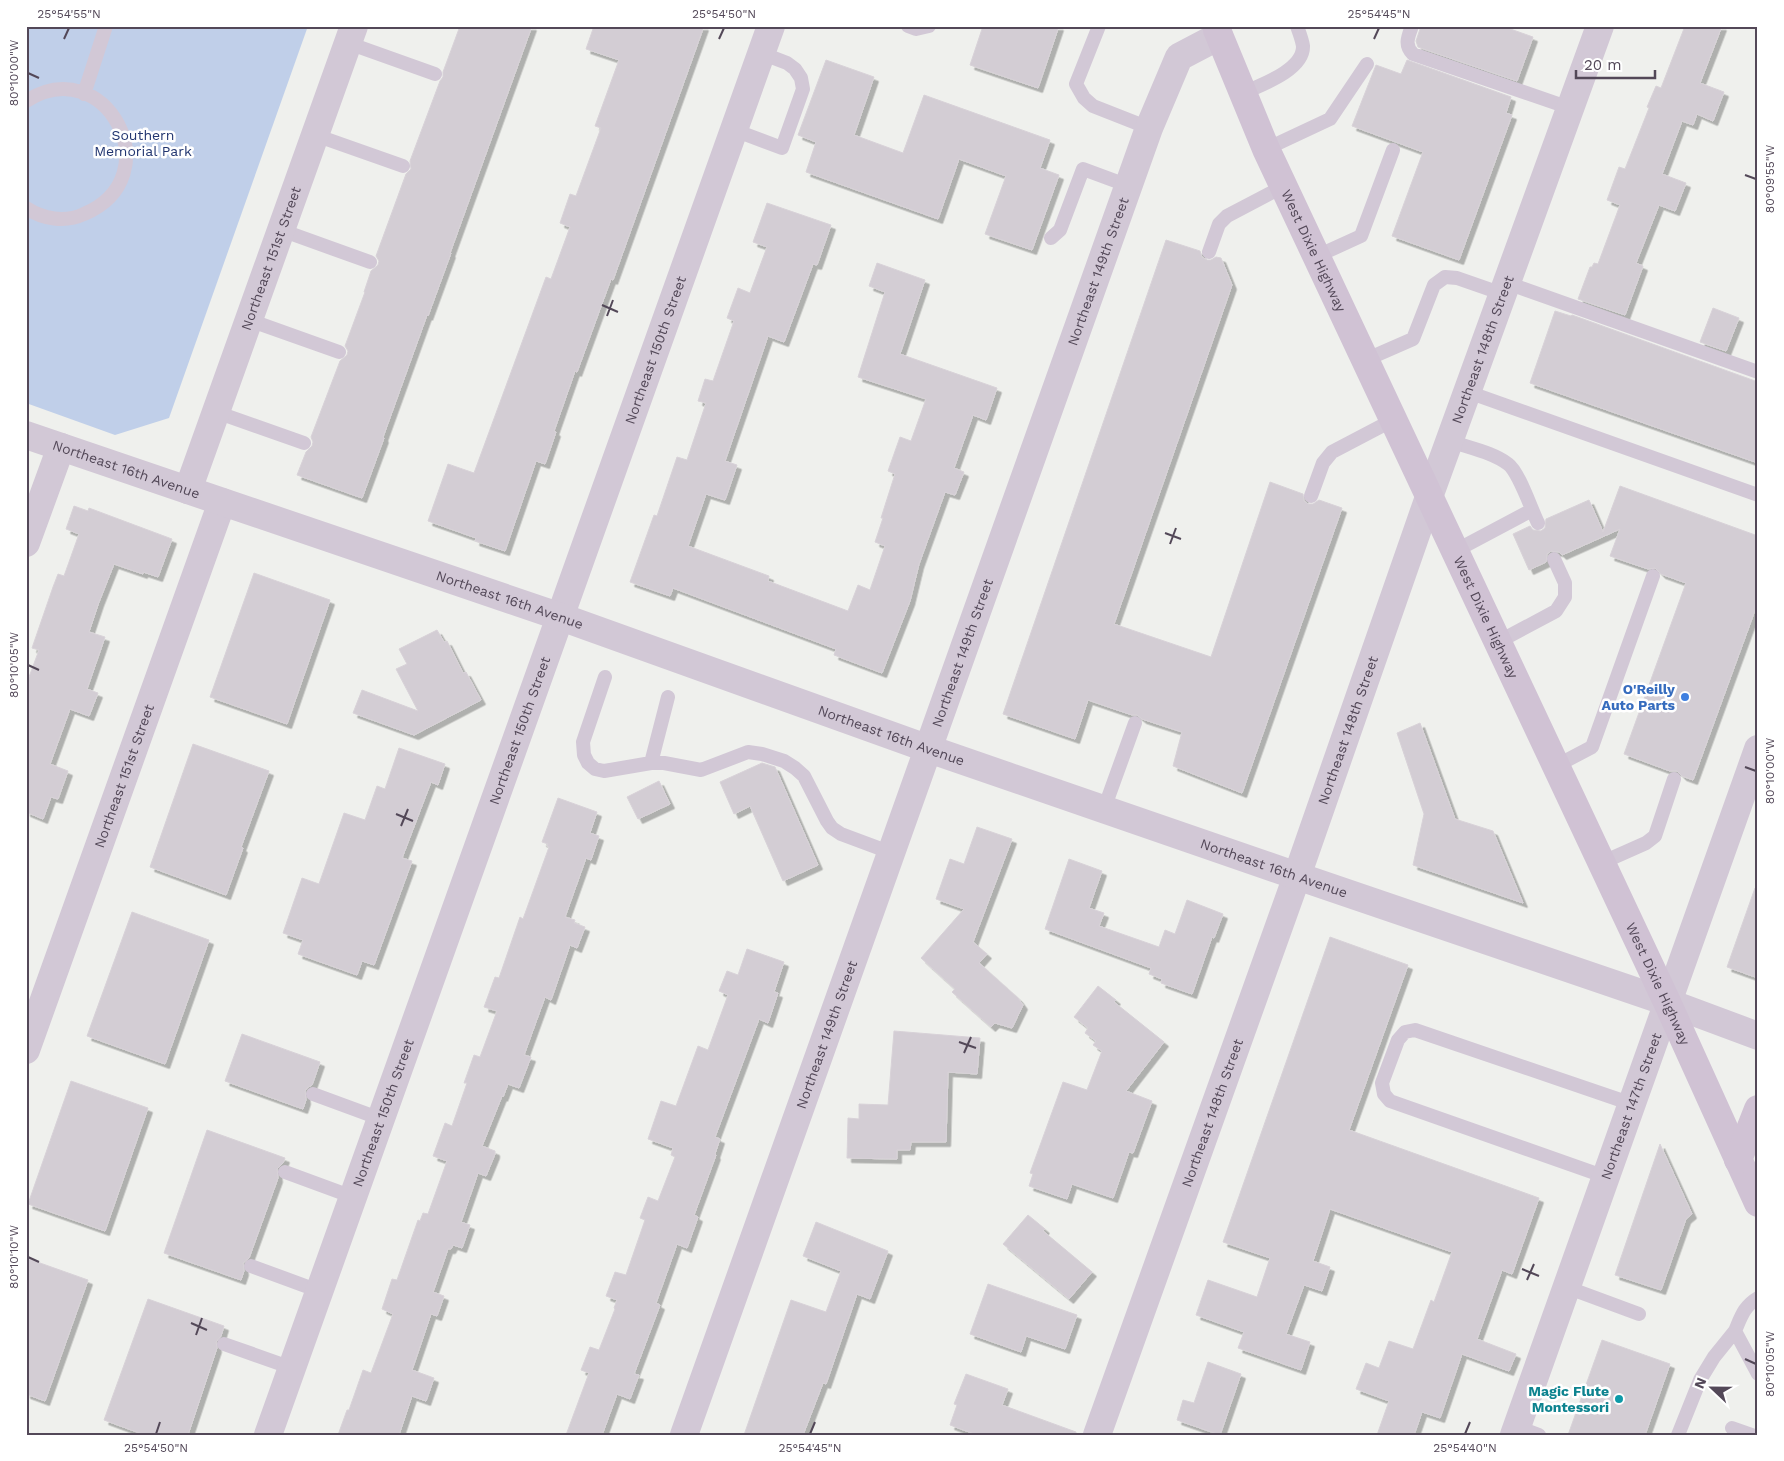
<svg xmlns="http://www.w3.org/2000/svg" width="1784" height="1461" viewBox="0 0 1784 1461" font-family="'Work Sans',sans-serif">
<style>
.green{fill:#c0cfe9}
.building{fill:#d3cdd4;stroke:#d8d2d8;filter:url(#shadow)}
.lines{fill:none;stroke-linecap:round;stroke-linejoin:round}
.service{stroke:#d2c8d6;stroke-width:14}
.minor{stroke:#d2c8d6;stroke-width:28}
.tertiary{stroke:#d2c8d6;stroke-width:28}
.secondary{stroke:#d0c2d4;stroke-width:28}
.ticks{fill:none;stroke:#534858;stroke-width:2}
.shop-dot{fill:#3f7fe0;stroke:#fff;stroke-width:2}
.culture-dot{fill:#0f9aa8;stroke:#fff;stroke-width:2}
.labels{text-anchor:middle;stroke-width:5;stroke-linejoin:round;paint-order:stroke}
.park-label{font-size:14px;fill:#223670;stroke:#fff}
.street-label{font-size:14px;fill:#534858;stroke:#fff}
.shop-label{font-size:14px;font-weight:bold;fill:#366cbe;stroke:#fff;text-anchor:end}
.culture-label{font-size:14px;font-weight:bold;fill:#0d838f;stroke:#fff;text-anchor:end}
.neatline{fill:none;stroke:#534858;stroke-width:2}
.ticks-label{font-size:12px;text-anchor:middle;fill:#534858}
</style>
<defs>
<filter id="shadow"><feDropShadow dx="4.5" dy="4.5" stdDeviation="0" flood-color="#0004"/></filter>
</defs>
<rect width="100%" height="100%" fill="#eff0ed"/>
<path class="green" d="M26 26H308L169 418 115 435 26 403Z"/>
<path class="building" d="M460 26H532L450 253H451L428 316 427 315 383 437 384 438 362 498 297 475 306 452 312 446 313 442 311 437 340 361 347 355 348 351 345 346 365 292H364L371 271 378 265 379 261 376 256 406 174 411 169 410 161 440 81 443 77V72Z
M594 26H704L613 280 611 279 577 372 575 371 554 431 556 432 545 464 536 461 505 551 475 541 476 538 428 521 448 464 474 473 546 277 551 279 570 227 560 223 570 194 576 196 601 128 595 126 619 60 586 49Z
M983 26H1059L1038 88 970 65Z
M1421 26H1502L1533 37 1517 81 1418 47 1416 41Z
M1685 26H1722L1700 83 1724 92 1713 121 1697 114 1693 125 1682 121 1662 174 1686 183 1675 211 1659 205 1636 263 1643 266 1625 315 1578 299 1590 267H1592L1594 263 1598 264 1620 205 1607 200 1619 167 1625 169 1649 108 1647 107 1656 86 1661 88Z
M826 60 874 77 854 135 903 153 924 95 1050 140 1040 168 1059 175 1032 250 985 234 1006 176 959 159 938 219 806 172 816 142 798 135Z
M1407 60 1511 97 1506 113 1512 115 1459 260 1392 236 1423 152 1352 126 1376 65 1401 74Z
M767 203 831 225 817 265 813 264 784 342 768 336 725 461 737 465 725 500 706 494 688 546 769 576 768 581 848 611 858 585 870 590 885 546 875 542 883 518H881L895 474 888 471 900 437 911 441 926 399 858 377 885 292 869 286 877 263 925 280 900 354 997 388 986 420 973 415 954 468 964 472 955 495 945 492 919 564 910 601 882 673 834 655 836 649 673 588 670 596 630 582 654 515 657 516 677 457 687 460 706 403 698 401 705 379 713 381 734 321 727 318 738 288 750 293 767 247 753 242Z
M1166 240 1200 251 1202 257 1207 260H1211L1216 257 1221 258 1232 285 1114 624 1211 657 1270 482 1303 494 1304 501 1308 504H1313L1319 500 1342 508 1242 793 1173 766 1182 732 1142 719 1137 715H1132L1088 700 1075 739 1003 714Z
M1713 308 1739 318 1726 351 1700 342Z
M1555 311 1571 316 1572 315 1758 382V463L1530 383Z
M1620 486 1758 536V602L1693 780 1682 776 1677 771H1670L1624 754 1686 583 1661 574 1655 568 1648 569 1610 556 1620 529 1562 555 1559 552 1551 551 1547 554 1546 562 1529 570 1513 534 1530 526 1533 530 1541 531 1545 528 1546 519 1589 500 1603 532Z
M74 506 88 511 89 508 172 539 158 577 143 572V574L114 564 99 602 89 632 105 637 87 689 98 693 89 716 70 709 50 764 68 771 58 799 51 797 43 819 26 812V685L39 650 32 648 53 587 58 574 64 576 79 534 66 529Z
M254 573 330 600 287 724 210 697Z
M437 630 444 642 447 641 463 673 466 672 481 700 414 735 353 713 362 690 418 711 396 669 407 664 399 649Z
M1420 723 1455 819 1493 831 1523 903 1413 865 1424 814 1397 733Z
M193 744 269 771 241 847 243 848 226 895 150 867Z
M399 748 445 764 438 785 431 782 402 858 412 861 374 965 362 961 357 975 298 954 303 940 283 933 302 878 319 884 344 813 365 820 377 786 385 789Z
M762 763 775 767 818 865 783 881 750 806 734 814 720 782Z
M659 781 670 804 638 819 627 797Z
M558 798 597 812 590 833 599 836 591 860 586 858 565 917 575 920 574 923 585 927 577 948 570 945 551 1000 545 997 524 1055 531 1057 519 1088 508 1084 503 1097 502 1096 482 1146 495 1151V1154L486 1176 478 1173 461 1222 470 1225 462 1248 453 1245 451 1249H448L433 1292 444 1296 437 1316 431 1314 412 1370 434 1378 426 1401 412 1396 399 1435H338L347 1410H349L363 1370 371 1373 393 1314 382 1309 392 1279 397 1280 418 1220 420 1221 423 1213 428 1214 447 1161 433 1156 445 1123 452 1126 467 1083H464L474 1055 480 1057 497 1011 484 1007 495 977 499 978 520 917 523 919 549 847 547 846 548 844 542 842Z
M977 827 1012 839 973 942 987 954 979 963 1018 998 1023 1005 1012 1028 995 1023 991 1027 952 992 955 989 921 958 964 909 936 899 950 859 964 864Z
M1069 859 1102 871 1089 908 1104 913 1099 926 1159 947 1165 930 1175 934 1187 900 1223 914 1214 938 1212 937 1192 994 1161 983 1162 979 1149 974 1151 968 1045 929Z
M1755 888 1758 889V978L1727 967Z
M132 912 209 940 165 1064 87 1036Z
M1330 937 1408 965 1349 1130 1539 1198 1512 1274 1502 1270 1477 1339 1516 1354 1509 1371 1462 1354 1440 1418 1422 1412 1414 1435H1377L1389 1401 1356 1389 1366 1363 1379 1368 1389 1341 1413 1349 1431 1300 1434 1302 1452 1252 1330 1209 1313 1261 1330 1267 1322 1291 1304 1285 1286 1334 1310 1342 1301 1370 1238 1348 1244 1332 1196 1315 1208 1280 1257 1297 1270 1258 1223 1242Z
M747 949 784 962 774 992 778 993 768 1023 759 1019 715 1137 720 1139 715 1154 716 1155 694 1215 698 1217 687 1248 677 1244 656 1303 660 1305 634 1374 639 1375 630 1399 617 1394 602 1435H566L589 1373 581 1370 590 1347 599 1350 615 1309 614 1308 617 1300 606 1296 615 1272 626 1275 645 1220 640 1218 648 1197 658 1201 675 1157 671 1155 673 1148 648 1139 661 1101 676 1106 698 1046 708 1050 728 995 719 991 727 971 738 975Z
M1098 986 1116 1000 1114 1002 1164 1042 1126 1091 1152 1101 1133 1153 1129 1152 1113 1198 1072 1184 1067 1199 1029 1186 1033 1174 1030 1173 1063 1082 1087 1090 1102 1051 1093 1045 1096 1041 1085 1033 1088 1028 1074 1017Z
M894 1031 980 1038 977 1074 948 1072 946 1142H911L910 1150H897V1159L847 1158 848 1118 859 1119V1104L888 1105Z
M242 1034 320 1062 312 1085 307 1088 305 1091 306 1100 303 1109 225 1081Z
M71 1081 148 1108 105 1231 28 1204Z
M207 1130 285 1158 283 1163 277 1169 278 1178 249 1258 243 1263 244 1271 241 1280 164 1253Z
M1660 1144 1692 1214 1686 1219 1661 1290 1615 1275Z
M1028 1215 1045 1229 1043 1231 1092 1272 1069 1299 1003 1244Z
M816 1222 888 1251 870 1299 857 1294 826 1384 823 1383 803 1435H744L791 1300 826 1312 841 1271 803 1256Z
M26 1258 88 1280 45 1401 26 1394Z
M988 1284 1077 1315 1065 1349 1026 1336 1021 1352 970 1334Z
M148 1299 224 1326 221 1336 216 1342 217 1348 188 1435H145L104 1420Z
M1602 1340 1670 1364 1645 1435H1568Z
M1208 1362 1241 1374 1220 1435 1177 1420 1183 1400 1194 1403Z
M966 1374 1008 1389 1002 1405 1076 1432V1435H977L950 1425 957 1405 954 1404Z"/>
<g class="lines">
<path class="service" d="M908 26 916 29 929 26
M1099 26 1076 84 1084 98 1093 106 1149 128
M1412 26C1408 37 1404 45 1413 54L1570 108
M348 43 435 74
M1243 93C1261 85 1304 70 1303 46 1302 39 1299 32 1297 26
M84 94 106 26
M26 101C105 50 173 176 84 214 65 223 43 219 26 208
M734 130 782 148 803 89 801 78 795 69 787 63 761 53
M315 135 403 166
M1266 149 1330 119 1367 64
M281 230 370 262
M1051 238 1060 230 1083 169 1129 186
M1209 252 1219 224 1227 216 1284 186
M1317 256 1361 236 1393 150
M1507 283 1758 372
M249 320 339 352
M1365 360 1413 339 1434 285 1445 277 1457 278 1503 294
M1468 392 1758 495
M216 412 304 443
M1450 441C1469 448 1492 452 1508 464 1519 472 1531 509 1538 523
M1311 496 1323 463 1332 452 1393 420
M1455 551 1532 510
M1498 642 1556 611 1565 597V583L1554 559
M605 677 583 742 584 755 588 763 595 769 604 771 651 763H664L701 770 748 752 762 754 784 761 795 768 804 776 827 821 832 828 841 834 892 853
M651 763 668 697
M1556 766 1592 747 1653 576
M1104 809 1135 723
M1601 863 1646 843 1655 836 1674 779
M313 1094 381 1119
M285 1172 353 1197
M1606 1177 1390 1101 1384 1094 1382 1083 1398 1040 1405 1032 1415 1030 1632 1104
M251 1266 319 1291
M1566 1287 1639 1314
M1758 1298C1744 1306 1741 1317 1735 1331L1758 1374
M224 1344 292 1368
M1517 1427 1539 1435
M1732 1428 1752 1435
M1678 1435 1700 1380 1714 1357 1735 1331"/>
<g class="minor">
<path d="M26 543 61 447"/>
<path id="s1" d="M26 1050 222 502"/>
<path id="s2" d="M268 1435 771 26"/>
<path id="s3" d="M1097 1435 1297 876 1429 497 1600 26"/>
<path id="s4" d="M1514 1435 1758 749"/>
</g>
<g class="tertiary">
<path id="s5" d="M26 435 561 617 929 749 1297 876 1667 1002 1758 1036"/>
<path id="s6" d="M188 490 354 26"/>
<path id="s7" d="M684 1435 1149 128 1179 57 1219 36"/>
</g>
<g class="secondary">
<path id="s8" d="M1217 26V30L1266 149 1667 1002 1758 1203"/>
<path d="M1738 1160 1758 1109"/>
</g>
</g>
<path class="ticks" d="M64 39 69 28M719 39 724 28M1374 39 1379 28M28 73 39 78M1745 175 1756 179M602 305 618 312M607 316 613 300M1165 533 1181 539M1170 544 1176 528M28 665 39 670M1745 767 1756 771M396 814 413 821M401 826 408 809M959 1042 976 1048M964 1053 971 1037M28 1257 39 1262M1522 1269 1539 1276M1527 1280 1534 1264M191 1323 207 1330M196 1335 202 1318M1745 1359 1756 1364M156 1434 160 1422M810 1434 815 1422M1465 1434 1470 1422"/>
<circle class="shop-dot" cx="1685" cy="697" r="5"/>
<circle class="culture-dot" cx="1619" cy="1399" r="5"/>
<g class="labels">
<g class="park-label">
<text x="143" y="140">Southern<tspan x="143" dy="16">Memorial Park</tspan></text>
</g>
<g class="street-label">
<text dy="5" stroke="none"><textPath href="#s8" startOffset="245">West Dixie Highway</textPath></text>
<text dy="5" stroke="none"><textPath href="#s6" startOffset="246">Northeast 151st Street</textPath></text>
<text dy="5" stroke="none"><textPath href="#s7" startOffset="1235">Northeast 149th Street</textPath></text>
<text dy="5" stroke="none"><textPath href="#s2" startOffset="1152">Northeast 150th Street</textPath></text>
<text dy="5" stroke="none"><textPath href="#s3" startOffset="1152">Northeast 148th Street</textPath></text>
<text dy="5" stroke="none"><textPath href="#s5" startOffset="106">Northeast 16th Avenue</textPath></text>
<text dy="5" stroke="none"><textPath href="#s5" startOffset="511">Northeast 16th Avenue</textPath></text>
<text dy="5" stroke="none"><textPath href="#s8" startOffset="650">West Dixie Highway</textPath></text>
<text dy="5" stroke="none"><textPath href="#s7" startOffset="830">Northeast 149th Street</textPath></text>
<text dy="5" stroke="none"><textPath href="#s3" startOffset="748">Northeast 148th Street</textPath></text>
<text dy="5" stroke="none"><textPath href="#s2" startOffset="748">Northeast 150th Street</textPath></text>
<text dy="5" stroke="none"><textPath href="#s5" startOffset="916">Northeast 16th Avenue</textPath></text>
<text dy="5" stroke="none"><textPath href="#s1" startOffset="291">Northeast 151st Street</textPath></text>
<text dy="5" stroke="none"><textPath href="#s5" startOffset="1321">Northeast 16th Avenue</textPath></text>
<text dy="5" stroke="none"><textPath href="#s8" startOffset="1055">West Dixie Highway</textPath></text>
<text dy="5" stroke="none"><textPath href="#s7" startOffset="425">Northeast 149th Street</textPath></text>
<text dy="5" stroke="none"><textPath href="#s4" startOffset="349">Northeast 147th Street</textPath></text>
<text dy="5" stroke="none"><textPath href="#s2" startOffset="342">Northeast 150th Street</textPath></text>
<text dy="5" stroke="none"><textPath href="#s3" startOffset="342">Northeast 148th Street</textPath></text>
</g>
<g class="shop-label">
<text x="1675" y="694">O'Reilly<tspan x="1675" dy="16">Auto Parts</tspan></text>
</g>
<g class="culture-label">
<text x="1609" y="1396">Magic Flute<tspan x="1609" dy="16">Montessori</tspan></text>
</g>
</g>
<rect width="1784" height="1461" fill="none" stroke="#ffffff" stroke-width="55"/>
<g transform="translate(1712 1388) rotate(292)" stroke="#ffffff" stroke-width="4" paint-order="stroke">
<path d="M0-4L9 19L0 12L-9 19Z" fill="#534858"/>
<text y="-8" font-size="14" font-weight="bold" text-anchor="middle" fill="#534858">N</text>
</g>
<path d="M1576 70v8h79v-8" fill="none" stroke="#534858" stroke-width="2.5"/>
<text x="1584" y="70" font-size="15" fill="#534858" stroke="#ffffff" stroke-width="4" paint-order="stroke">20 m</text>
<rect x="28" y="28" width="1728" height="1406" class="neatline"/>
<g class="ticks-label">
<text x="69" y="18">25°54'55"N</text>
<text x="724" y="18">25°54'50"N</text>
<text x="1379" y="18">25°54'45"N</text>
<text transform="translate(14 73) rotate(-90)" y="4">80°10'00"W</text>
<text transform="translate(1770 179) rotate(-90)" y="4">80°09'55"W</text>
<text transform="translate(14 665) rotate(-90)" y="4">80°10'05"W</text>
<text transform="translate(1770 771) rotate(-90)" y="4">80°10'00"W</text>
<text transform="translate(14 1257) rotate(-90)" y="4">80°10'10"W</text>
<text transform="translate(1770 1364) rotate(-90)" y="4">80°10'05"W</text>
<text x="156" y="1452">25°54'50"N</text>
<text x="810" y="1452">25°54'45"N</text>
<text x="1465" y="1452">25°54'40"N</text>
</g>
</svg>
